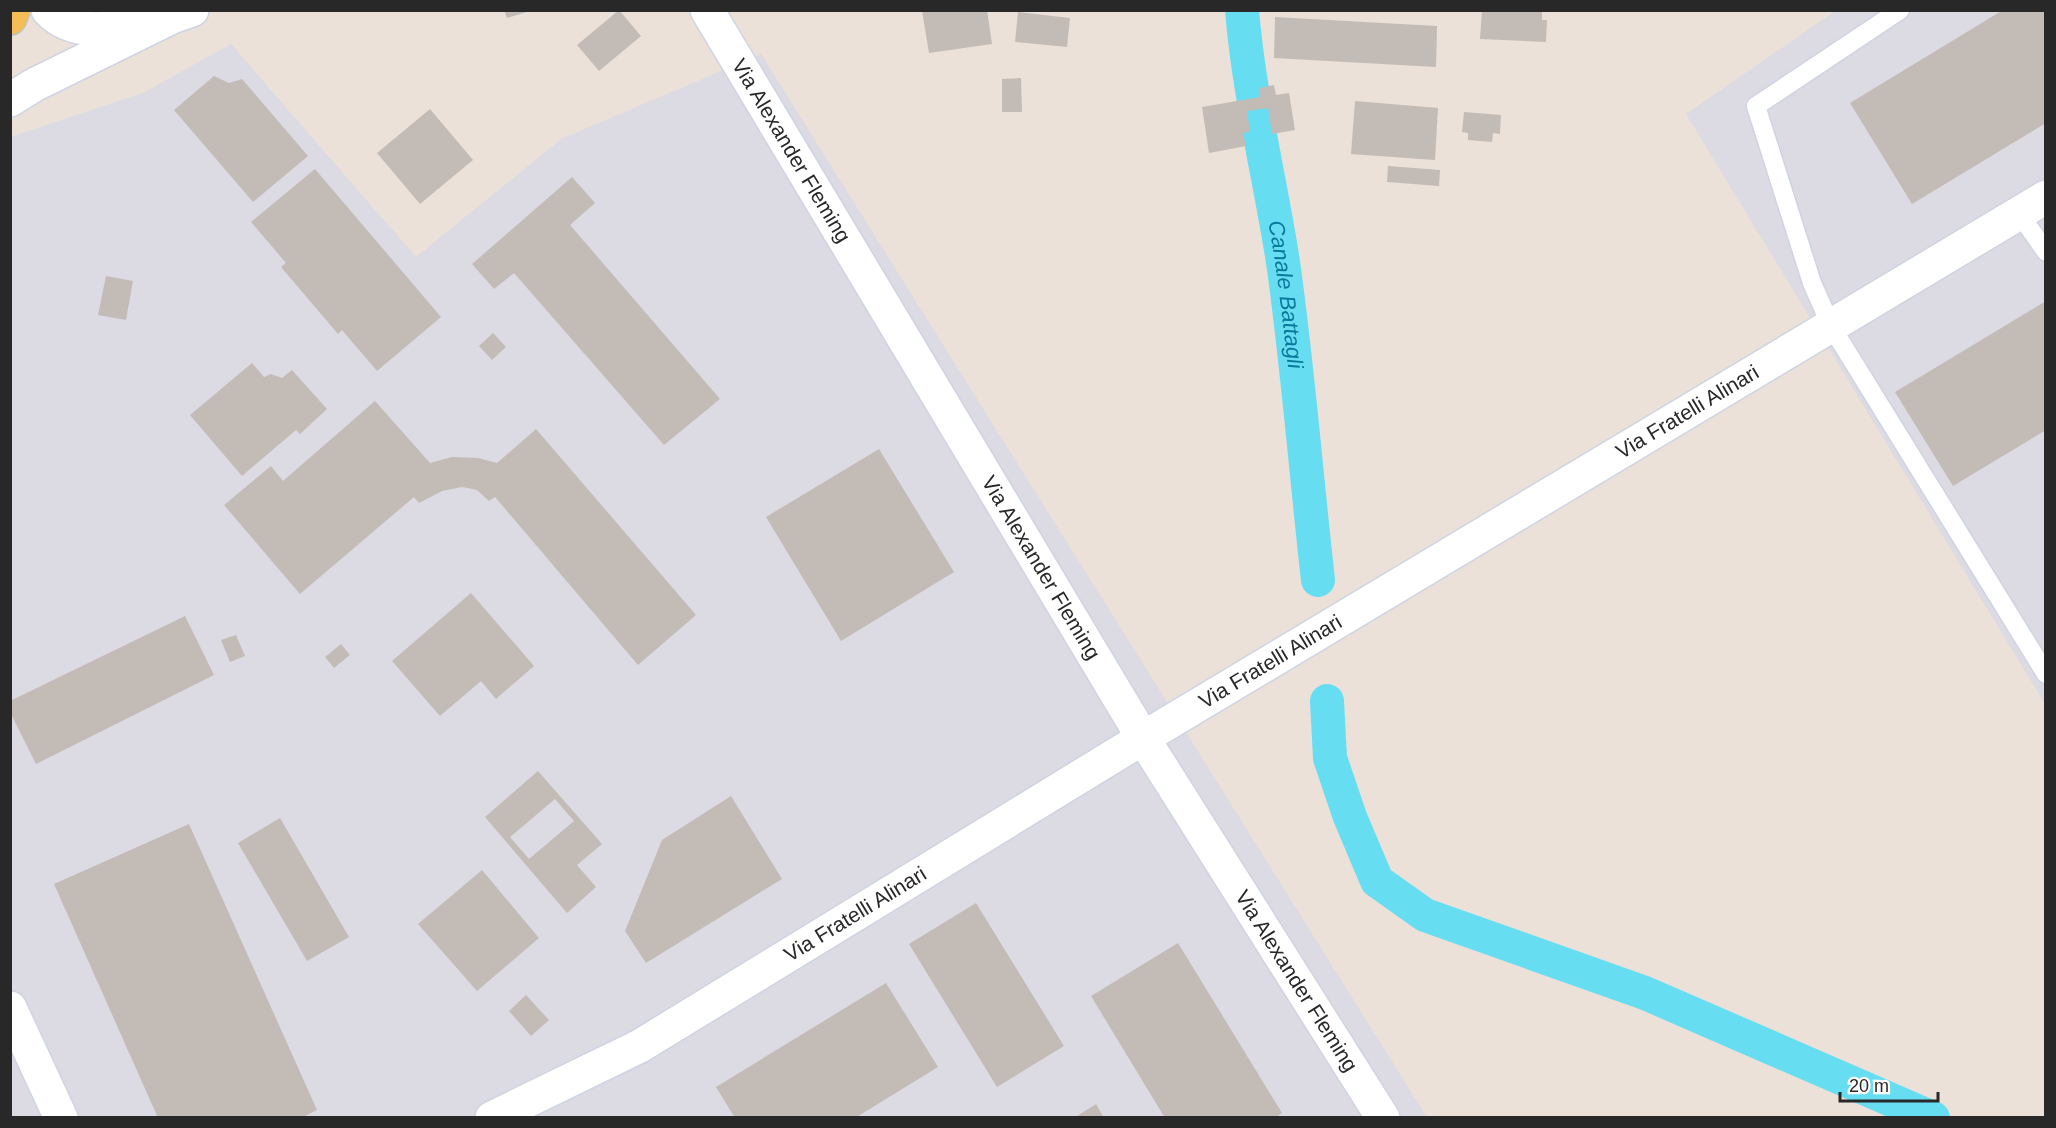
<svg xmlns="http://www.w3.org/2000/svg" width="2056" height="1128" viewBox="0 0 2056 1128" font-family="Helvetica,sans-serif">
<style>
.industrial{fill:#dcdae3}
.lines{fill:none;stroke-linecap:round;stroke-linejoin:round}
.canal{stroke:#67ddf2;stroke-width:34}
.building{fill:#c3bbb6;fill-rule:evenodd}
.service-casing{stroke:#ced4e2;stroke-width:21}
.minor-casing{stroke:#ced4e2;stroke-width:36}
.tertiary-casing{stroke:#ced4e2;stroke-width:36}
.primary-casing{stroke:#c3c3c3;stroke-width:36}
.service{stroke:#fff;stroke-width:18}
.minor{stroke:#fff;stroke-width:33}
.tertiary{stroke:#fff;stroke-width:33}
.primary{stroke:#f4bd55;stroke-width:33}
.labels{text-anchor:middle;stroke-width:6;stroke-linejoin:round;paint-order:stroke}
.street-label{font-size:21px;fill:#282828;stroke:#fff}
.water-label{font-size:22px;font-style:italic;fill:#09799b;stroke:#fff}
</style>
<rect width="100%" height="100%" fill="#ebe1d9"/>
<path class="industrial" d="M1835 11H2045V704L1686 114Z
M231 44 416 257 561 139 761 54 1427 1117H11L10 137 145 92Z"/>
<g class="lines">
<g class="canal">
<path id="s1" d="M1242 10C1249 96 1270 178 1283 262 1298 368 1306 474 1318 580"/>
<path d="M1327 701 1330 758 1350 817 1377 881 1425 915 1645 993 1933 1118"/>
</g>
</g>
<path class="building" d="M504 10H529L530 11 507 18Z
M619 10 641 36 599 71 577 45Z
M987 10 992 44 929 53 922 11Z
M1482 10H1542V20H1547L1546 42 1480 39Z
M2003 10H2046V123L1912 204 1850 103Z
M1018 12 1070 18 1067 47 1015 42Z
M1275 17 1437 26 1436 67 1274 58Z
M214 76 229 83 242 79 308 156 253 202 174 110Z
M1021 78 1022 112H1002V79Z
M1274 85 1276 95 1289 93 1295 130 1272 134 1268 108 1247 111 1250 132 1243 133 1246 146 1209 153 1202 107 1260 97 1259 88Z
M1355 101 1438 108 1435 160 1351 154Z
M430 109 473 160 420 204 377 153Z
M1464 112 1501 115 1500 134 1493 133 1492 142 1468 140V133L1462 132Z
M1388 166 1440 170 1439 186 1387 182Z
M315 169 441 317 377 371 342 330 338 334 281 267 286 263 251 222Z
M572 177 595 203 570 225 720 399 664 445 514 273 494 289 472 264Z
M106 276 133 281 126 320 98 315Z
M2046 301V430L1953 486 1895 392Z
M493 333 506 347 492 360 479 346Z
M252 363 264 377 271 374 282 378 292 370 327 409 300 434 296 430 242 476 190 415Z
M375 401 430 463 452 457 478 458 497 463 536 429 696 615 638 665 495 497 489 501 477 490 462 487 442 491 419 503 414 497 300 594 224 505 271 466 283 481Z
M879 449 954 572 841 641 766 517Z
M471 593 534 666 496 699 481 681 440 716 392 661Z
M185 616 214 675 36 764 10 712V701Z
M236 635 245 656 230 662 221 640Z
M341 644 350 655 334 668 325 657Z
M538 771 602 844 577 865 596 887 567 913 485 817ZM555 799 574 821 529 859 510 837Z
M731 796 782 879 646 963 625 931 662 840Z
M280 818 349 937 307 961 238 843Z
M189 824 317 1110 301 1118H158L54 884Z
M482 870 539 938 477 991 418 924Z
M976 903 1064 1046 997 1087 909 944Z
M1178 943 1282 1113 1275 1118H1165L1091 996Z
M886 983 938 1067 855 1118H735L716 1087Z
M526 995 549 1020 531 1036 509 1011Z
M1096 1104 1104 1118H1074Z"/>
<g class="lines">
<defs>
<path id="service" d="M1900 10 1756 106 1812 283 1831 326 2046 674
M2019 213 2046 252"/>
<g id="minor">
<path d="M48 10C72 35 107 30 138 24"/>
<path id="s2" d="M707 10 1143 738 1383 1118"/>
<path d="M10 100 34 85 172 17 192 10"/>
<path id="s3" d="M492 1118 640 1046 1143 738 2046 197"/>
</g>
<path id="tertiary" d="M10 1008 61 1118"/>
<path id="primary" d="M10 18 13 10"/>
</defs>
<use href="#service" class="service-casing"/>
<use href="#minor" class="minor-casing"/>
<use href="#tertiary" class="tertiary-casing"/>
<use href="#primary" class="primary-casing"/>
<use href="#service" class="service"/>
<use href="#minor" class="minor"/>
<use href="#tertiary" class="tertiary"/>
<use href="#primary" class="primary"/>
</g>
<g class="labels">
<g class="street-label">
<text dy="7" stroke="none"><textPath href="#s2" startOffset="164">Via Alexander Fleming</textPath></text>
<text dy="7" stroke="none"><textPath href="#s3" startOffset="1389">Via Fratelli Alinari</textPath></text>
<text dy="7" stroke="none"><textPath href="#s2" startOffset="650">Via Alexander Fleming</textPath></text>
<text dy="7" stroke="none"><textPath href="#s3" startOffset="903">Via Fratelli Alinari</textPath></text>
<text dy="7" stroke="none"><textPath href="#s3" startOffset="417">Via Fratelli Alinari</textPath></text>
<text dy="7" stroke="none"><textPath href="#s2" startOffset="1136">Via Alexander Fleming</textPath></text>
</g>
<g class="water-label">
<text dy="8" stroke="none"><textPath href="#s1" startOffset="288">Canale Battagli</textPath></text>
</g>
</g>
<rect width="2056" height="1128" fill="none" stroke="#282828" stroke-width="24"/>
<path d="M1840 1092v9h98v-9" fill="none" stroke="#282828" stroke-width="3"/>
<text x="1849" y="1092" font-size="18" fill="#282828" stroke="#ffffff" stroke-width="4.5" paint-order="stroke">20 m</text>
</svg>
